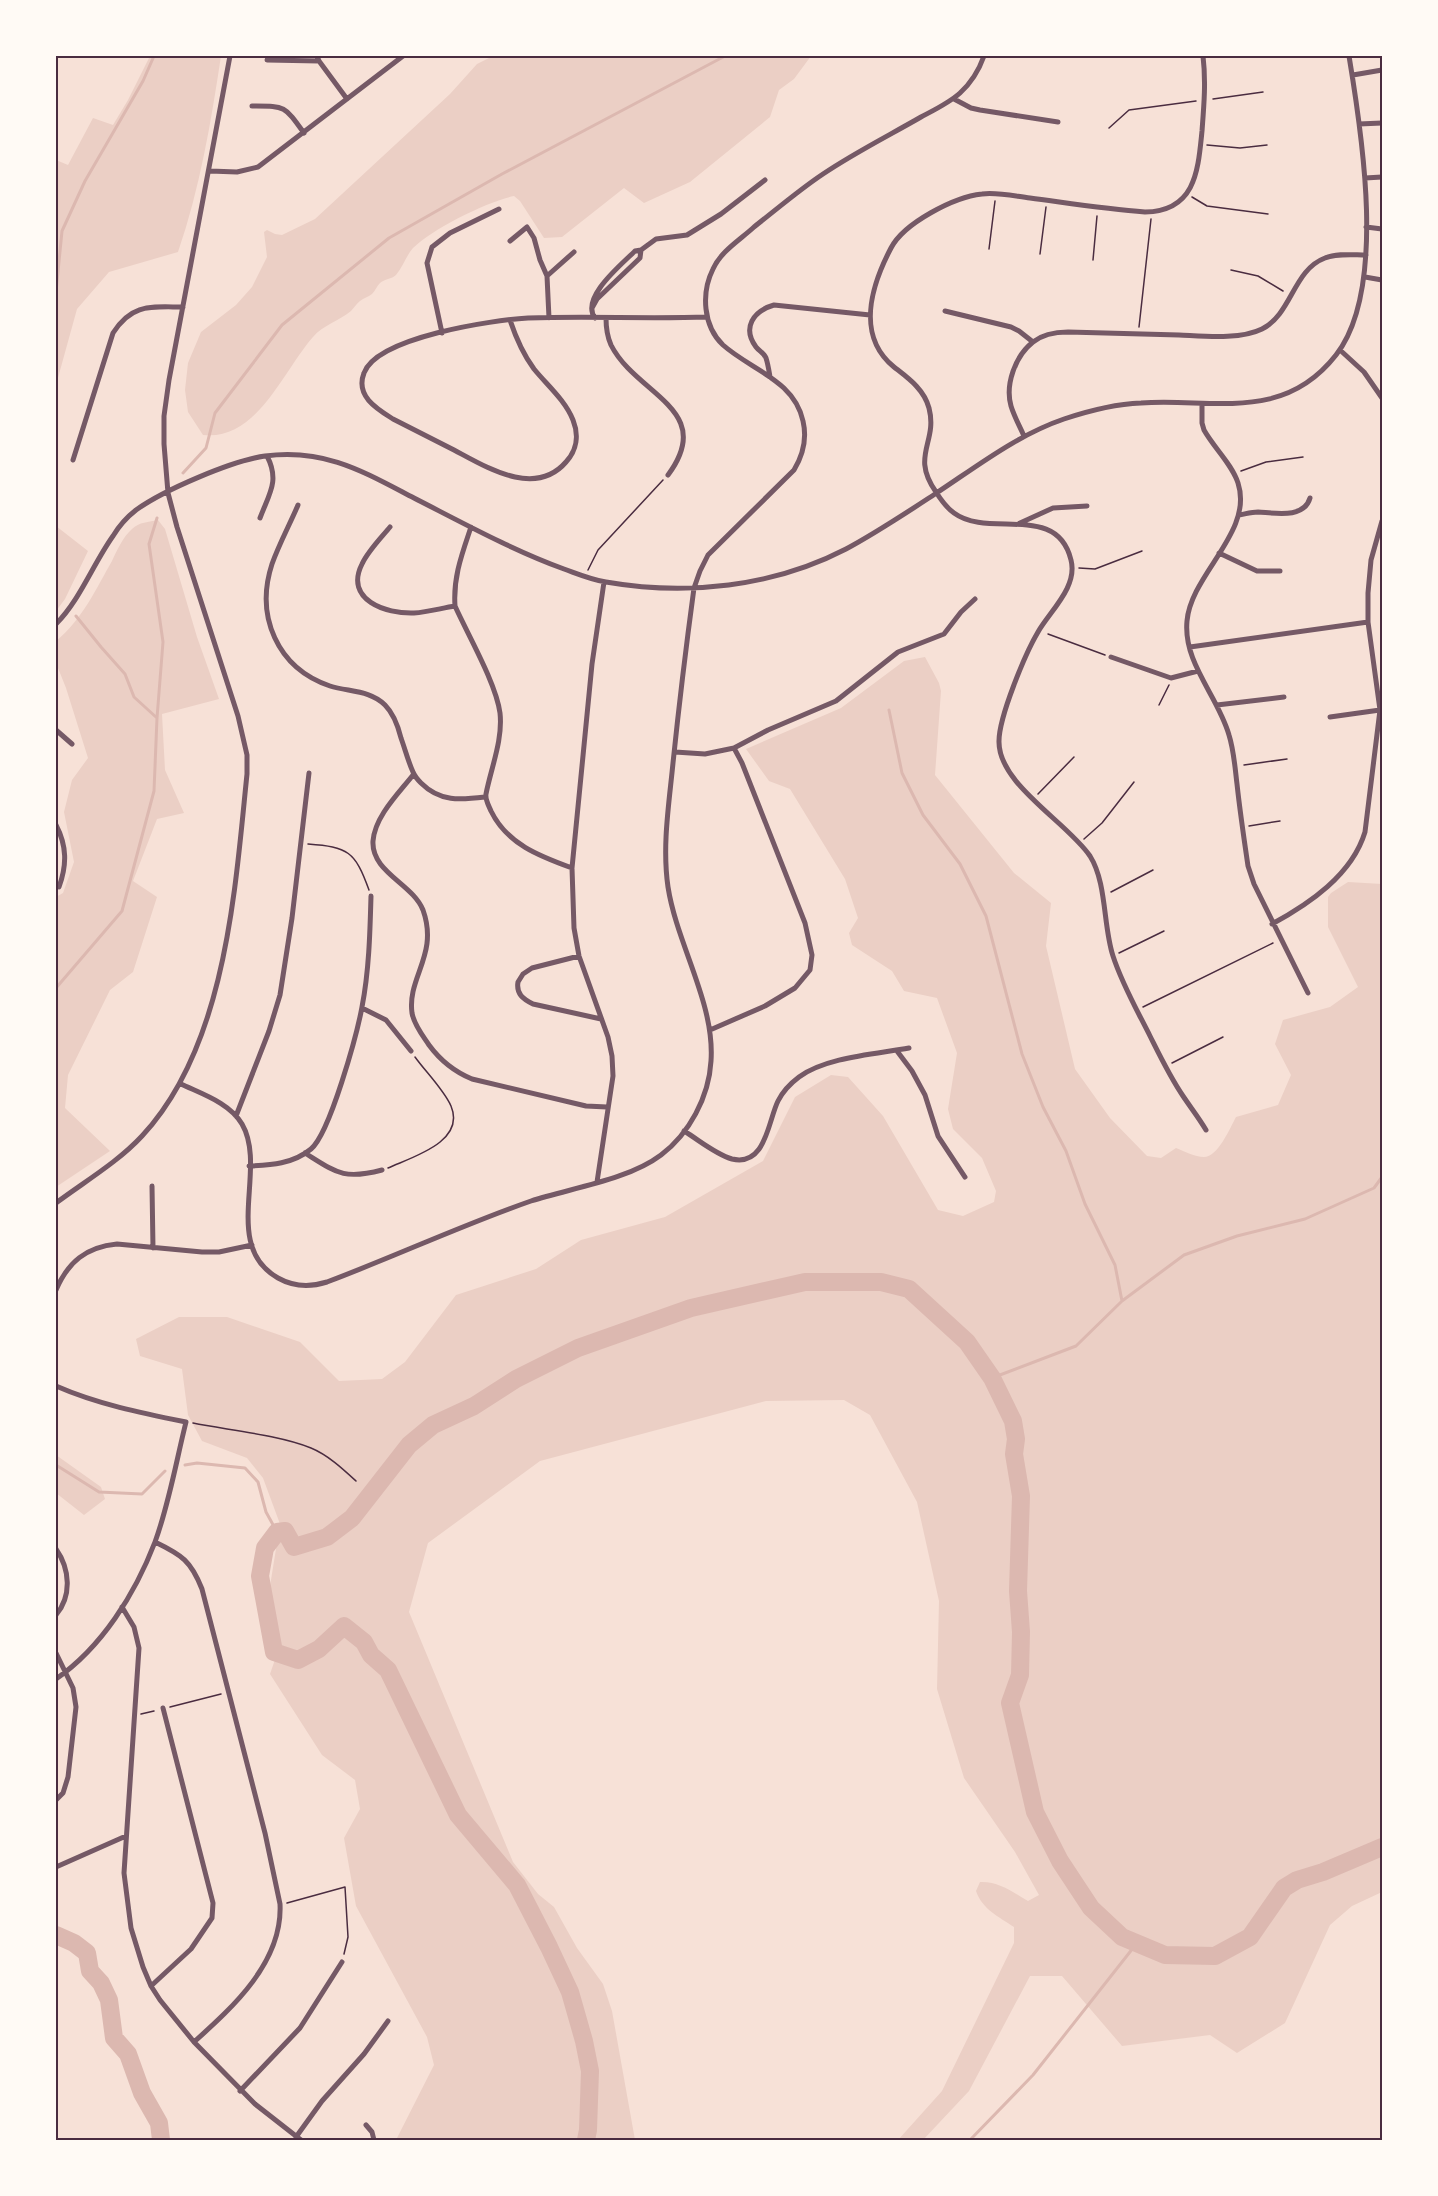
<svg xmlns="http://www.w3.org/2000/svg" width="1438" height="2196" viewBox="0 0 1438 2196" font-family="Barlow,sans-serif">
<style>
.green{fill:#ebcfc5}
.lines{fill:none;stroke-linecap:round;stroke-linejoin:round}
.stream{stroke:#dcb8b0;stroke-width:3}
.river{stroke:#dcb8b0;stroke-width:18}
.path{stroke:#4a2c40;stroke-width:1.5}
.minor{stroke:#755966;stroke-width:5}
.neatline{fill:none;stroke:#4a2c40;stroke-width:2}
</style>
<rect width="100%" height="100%" fill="#f7e1d7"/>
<path class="green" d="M150 56H221C211 122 200 188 178 252L109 272 77 309 56 385V160L68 165 93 118 113 125 128 100Z
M493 56H811L794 79 779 90 770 117 690 182 644 203 624 188 562 237 544 238 520 201 514 196C488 201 432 229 413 248 406 256 403 267 396 275 392 279 384 279 380 283 377 286 375 291 372 294 368 297 364 298 360 301 356 304 354 308 351 311 339 321 323 325 313 337 283 371 257 441 203 435L188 412 185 390 188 363 201 332 236 305 252 287 267 257 264 232 267 230 275 234 282 235 315 219 450 94 477 64Z
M158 520 165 529 197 637 219 699 162 714 165 770 184 813 157 819 133 881 157 897 133 972 110 990 68 1075 65 1108 110 1151 56 1187V897L63 893 74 862 64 812 72 780 88 758 66 688 56 663V641C82 620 96 589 112 561 117 550 123 537 132 529 139 522 149 522 158 520Z
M56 526 88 551 65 599 56 611Z
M925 657 939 683 941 691 935 775 1014 873 1051 903 1046 946 1075 1069 1110 1118 1147 1156 1161 1158 1176 1148C1184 1151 1195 1157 1204 1157 1218 1157 1230 1128 1236 1117L1278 1105 1291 1075 1275 1044 1283 1020 1330 1007 1358 987 1328 927V897L1331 893 1348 882 1382 884V1892L1352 1906 1330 1925 1285 2023 1237 2053 1210 2035 1122 2046 1062 1976H1030L969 2091 923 2140H898L942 2091 1014 1943V1927C999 1917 982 1909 976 1891L980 1882C998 1881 1013 1892 1028 1901L1039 1895 1015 1852 964 1778 937 1689 939 1601 917 1502 870 1415 844 1400 766 1401 540 1461 428 1543 409 1612 513 1862 538 1894 554 1907 577 1948 603 1984 612 2011 635 2140H396L434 2065 427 2037 356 1906 344 1838 360 1809 355 1780 322 1755 270 1674 278 1651 270 1586 280 1524 263 1478 247 1458 202 1441 188 1415 182 1369 140 1356 136 1339 179 1317H227L300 1342 339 1381 382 1379 405 1362 456 1295 536 1269 581 1240 665 1217 763 1161 795 1097 831 1075 848 1077 883 1116 938 1210 963 1216 994 1202 996 1191 982 1158 953 1129 948 1109 957 1053 937 998 904 991 892 971 852 945 849 933 858 918 845 879 790 789 769 781 746 749 841 708 904 661Z
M56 1455 101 1487 105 1499 84 1515 56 1493Z"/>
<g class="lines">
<path class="stream" d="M56 292 62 231 85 181 143 81 154 56
M183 473 206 448 215 413 282 325 389 238 502 174 725 56
M76 616 101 647 125 674 134 697 157 718
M889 710 902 773 923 815 960 864 986 916 1022 1054 1043 1107 1066 1151 1085 1204 1115 1265 1122 1301
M56 988 122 911 154 791 157 718 163 642 149 544 157 518
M992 1378 1076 1346 1122 1301 1184 1255 1237 1236 1305 1219 1374 1188 1382 1177
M56 1465 99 1492 142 1494 165 1471
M185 1465 197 1463 245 1468 258 1482 266 1512 277 1532
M970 2140 1033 2075 1137 1943"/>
<path class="river" d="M56 1935 74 1943 87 1953 90 1971 101 1983 109 2000 114 2038 128 2054 142 2093 159 2123 161 2140
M586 2140 588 2130 590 2071 584 2041 570 1992 549 1947 517 1885 458 1815 388 1670 371 1655 364 1642 344 1626 319 1649 298 1660 274 1652 260 1576 265 1548 277 1532 285 1531 294 1547 327 1537 352 1518 409 1445 433 1425 474 1406 516 1379 578 1348 691 1308 805 1282H881L909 1289 967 1342 992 1378 1013 1421 1016 1439 1014 1454 1021 1496 1018 1591 1021 1632 1020 1675 1010 1703 1035 1812 1060 1861 1091 1908 1122 1937 1165 1955 1215 1956 1250 1937 1284 1888 1297 1880 1323 1872 1382 1847"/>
<path class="path" d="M1213 99 1263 92
M1109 128 1129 110 1196 101
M1207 145 1240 148 1267 145
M1192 197 1207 206 1268 214
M989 249 995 201
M1040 254 1046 207
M1093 260 1097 216
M1231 270 1258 276 1283 291
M1139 327 1151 219
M1241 471 1266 462 1303 457
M1079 568 1095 569 1142 551
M588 570 598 550 663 480
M1048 634 1105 655
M1159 705 1169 685
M1244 765 1287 759
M1038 794 1074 757
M1249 826 1280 821
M1084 839 1102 823 1134 782
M308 844C348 847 355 851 369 890
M1111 892 1153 870
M1119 953 1164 931
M1143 1007 1273 943
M1172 1063 1223 1037
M388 1168C412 1157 466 1142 451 1106 444 1090 425 1071 415 1057
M193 1423C228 1430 279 1435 311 1448 328 1455 343 1469 356 1481
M170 1707 221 1694
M141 1714 154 1711
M287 1903 345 1887 348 1937 344 1954"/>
<path class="minor" d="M317 56 319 61 347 99
M1203 56C1206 81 1204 105 1202 131 1198 170 1196 211 1145 212 1106 209 1068 203 1030 198 1014 196 997 192 982 194 954 197 904 223 891 248 871 286 856 336 894 367 908 378 924 389 929 408 938 443 910 455 936 492 941 500 947 508 954 513 989 539 1057 502 1071 560 1078 587 1050 611 1038 632 1025 654 999 717 999 741 998 784 1067 822 1090 856 1107 883 1103 926 1113 956 1122 984 1137 1010 1150 1036 1160 1056 1170 1077 1183 1096 1191 1108 1199 1118 1206 1130
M267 60 319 61
M1353 75 1382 70
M954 99 971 108 980 110 1058 122
M252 106C285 106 284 105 304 133
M1359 124 1382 123
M210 171 237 172 258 167 403 56
M1365 178 1382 177
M1366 227 1382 229
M510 241 527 227 534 238 540 260 547 276 549 318
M641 250 656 239 687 235 721 214 765 180
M547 276 574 252
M1365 277 1382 280
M592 308 597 299 640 258 641 250 635 251C621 265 580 298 595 318
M945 311 1011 327 1019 331 1033 342
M606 318C606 327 607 336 611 345 636 395 717 409 668 475
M510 320C516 338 523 354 534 369 547 385 565 400 573 420 579 435 577 450 566 462 535 498 486 467 454 450 434 440 413 429 393 419 377 409 355 396 364 373 377 337 493 320 528 318 588 316 648 319 707 317
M442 333 427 263 432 247 450 233 499 209
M1340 350 1364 372 1382 398
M770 377C769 371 768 364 766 358 764 353 759 351 756 347 742 328 753 311 774 305L870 315
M1202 404V423L1204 430C1214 448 1232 464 1238 483 1254 532 1191 574 1187 621 1183 663 1218 696 1229 735 1234 751 1235 768 1237 784 1240 812 1244 839 1248 866L1254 884 1308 993
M1024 436C1020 427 1014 416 1011 406 1005 385 1015 356 1033 342 1043 334 1056 332 1068 332 1105 333 1142 334 1179 335 1203 336 1240 340 1262 329 1292 314 1293 270 1325 258 1337 253 1353 255 1366 255
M73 460 113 333C132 303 151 307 183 307
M298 505C290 524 279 544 272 564 255 616 277 668 330 686 349 692 370 690 385 705 394 714 398 726 401 738 405 749 408 761 413 772 415 777 418 780 421 783 440 802 460 800 485 797
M1239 515C1245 514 1252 512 1258 512 1275 513 1304 519 1310 498
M260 518C269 494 280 481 267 456
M1020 523 1053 508 1087 506
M390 527C380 539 368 551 362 564 344 600 386 614 414 613 428 612 442 608 455 606
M471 527C462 554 453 577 455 606 468 635 496 683 500 713 503 740 491 768 486 794 485 800 489 806 491 811 507 844 539 856 572 868
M1219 553 1257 571H1280
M56 624C80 600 93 564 113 536 119 526 127 517 136 510 164 490 231 461 265 456 325 448 364 472 414 498 463 523 512 550 564 569 578 574 592 580 606 582 686 596 773 587 846 549 876 533 906 513 935 494 976 467 1017 435 1064 419 1088 411 1115 404 1141 403 1213 398 1283 423 1336 355 1387 290 1362 134 1349 56
M1190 647 1368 622
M1111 657 1171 678 1198 671
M1217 705 1284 697
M1330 717 1380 710
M56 730 72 744
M675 752 705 754 734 748 768 730 836 701 898 652 944 634 961 612 975 599
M413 775C399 793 375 816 373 841 371 872 413 884 423 910 439 955 407 977 412 1013 414 1025 423 1036 429 1045 440 1060 455 1072 472 1079L586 1106 607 1107
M56 825C67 846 67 865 59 887
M1272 924C1309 904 1352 875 1365 832L1380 710 1368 622V593L1371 560 1382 521
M579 956 532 968 523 974 518 982C516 994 523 999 533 1004L601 1019
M362 1008 386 1020 411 1051
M710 1030 765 1006 795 988 810 970 812 955 805 923 742 763 734 748
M897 1051 912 1071 925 1095 938 1136 965 1177
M181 1084C202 1094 230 1103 242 1124 268 1169 221 1246 278 1278 294 1287 311 1287 327 1282 396 1256 462 1225 531 1201 571 1188 628 1180 661 1155 689 1134 709 1097 711 1061 715 1003 677 945 668 887 662 846 669 804 673 763 679 705 686 647 694 588L700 571 708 555 794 470C803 455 807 438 803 421 794 380 751 370 723 345 703 326 701 293 713 269 721 251 740 240 754 227 777 209 799 190 823 174 854 153 888 136 921 117 934 110 949 103 960 93 971 83 979 70 984 56
M236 1116 269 1031 280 995 292 918 309 773
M684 1131C699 1140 715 1154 732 1159 766 1167 768 1121 778 1101 783 1091 791 1083 799 1077 826 1057 877 1054 909 1048
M305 1153C337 1173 344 1180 382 1170
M249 1166C271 1165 293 1164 311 1149 330 1133 357 1034 362 1007 369 971 370 933 371 896
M597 1182 613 1076 612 1056 608 1037 579 956 574 928 572 868 592 664 604 582
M152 1186 153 1248
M56 1203C84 1182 118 1162 142 1136 226 1046 235 890 247 774V755L238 716 177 527 168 493 164 444V416L169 380 230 56
M56 1290C68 1262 86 1247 117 1244L202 1252H219L252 1245
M56 1386C97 1404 141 1413 186 1422 176 1462 169 1504 155 1542 135 1594 102 1647 56 1679
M155 1542C182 1555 191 1561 202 1589L265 1833 280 1904C283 1962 233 2007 194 2042
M56 1549C70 1569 72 1596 56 1615
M122 1607 134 1627 139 1648 124 1873 131 1928 143 1967 151 1986 160 2000 194 2042 255 2104 301 2140
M56 1653 73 1688 76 1707 68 1777 63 1793 56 1800
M56 1867 126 1836
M151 1986 191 1949 212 1918 213 1903 163 1708
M240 2091 300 2028 342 1962
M366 2125 372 2132 374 2140
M296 2137 322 2101 364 2054 388 2021"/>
</g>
<rect width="1438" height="2196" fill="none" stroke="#fffaf5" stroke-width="114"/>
<rect x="57" y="57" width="1324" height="2082" class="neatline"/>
</svg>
